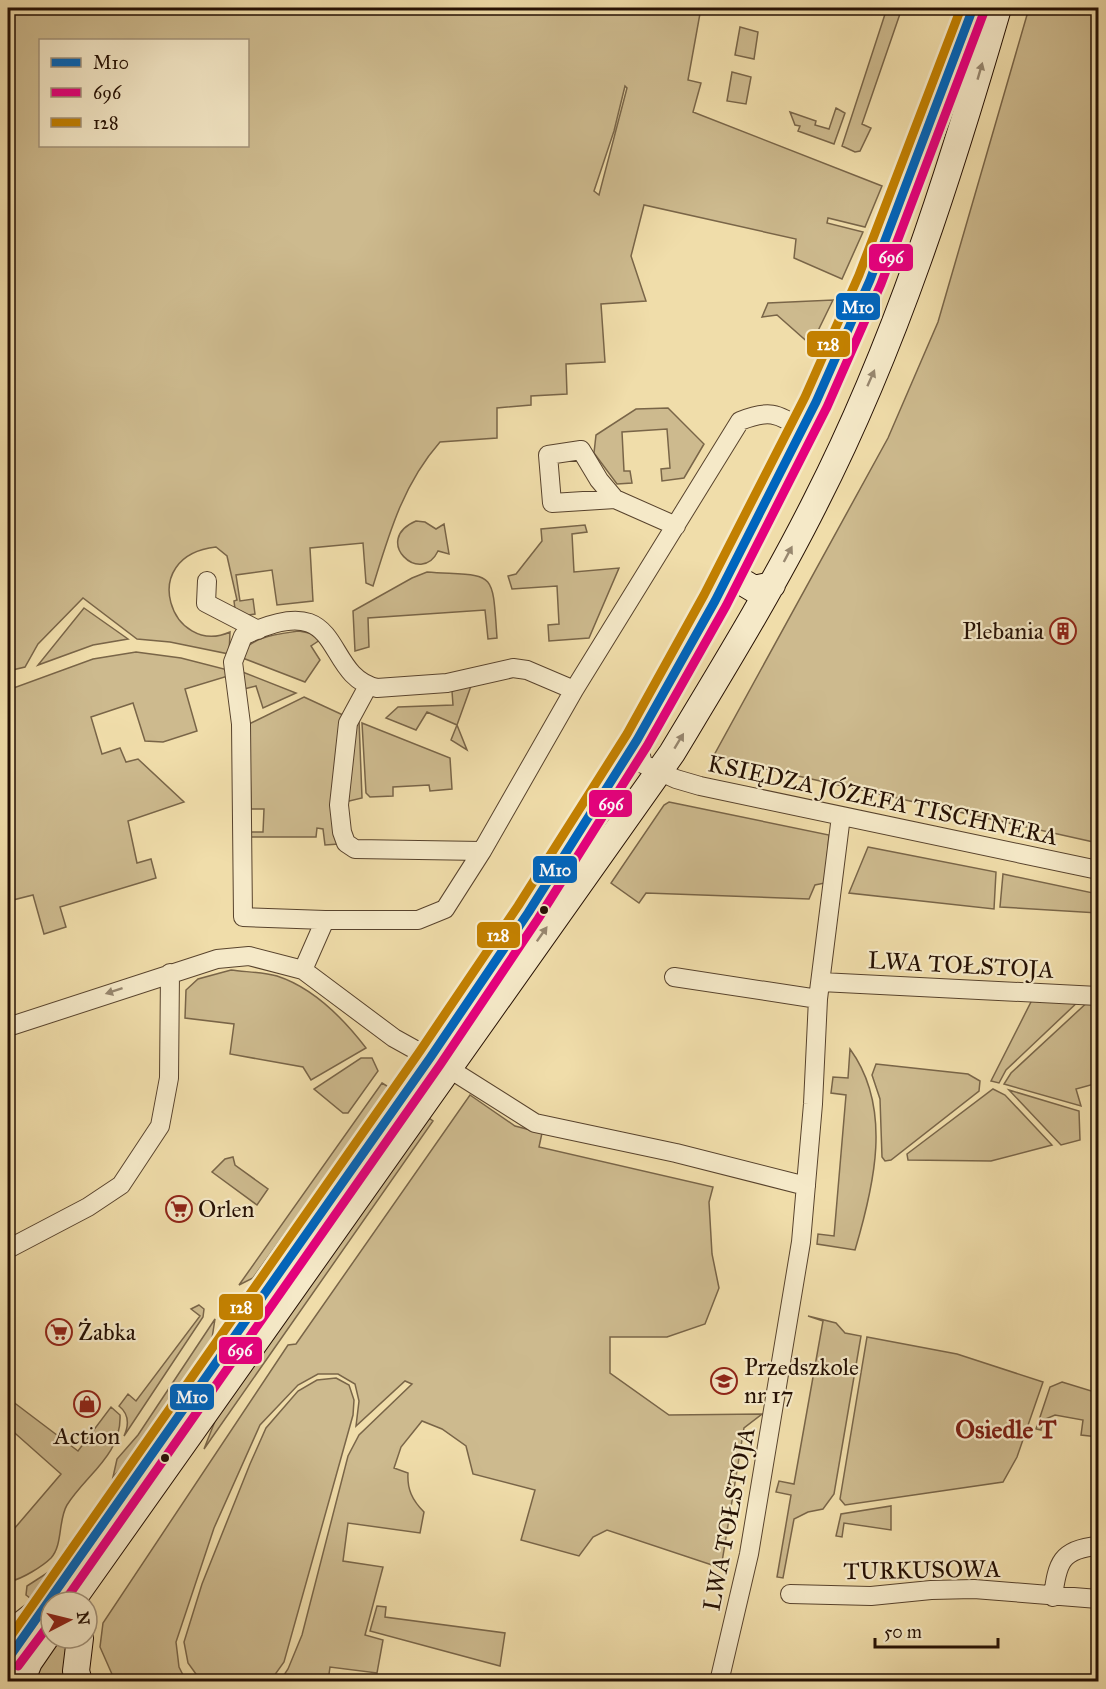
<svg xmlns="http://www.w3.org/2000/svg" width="1106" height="1689" viewBox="0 0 1106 1689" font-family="'IM FELL Great Primer',serif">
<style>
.green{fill:#cdba8e;stroke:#796548;stroke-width:1.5;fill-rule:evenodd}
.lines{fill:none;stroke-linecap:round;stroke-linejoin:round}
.street-casing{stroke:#58432d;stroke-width:20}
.secondary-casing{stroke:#251003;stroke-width:28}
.street{stroke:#f5e9c8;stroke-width:18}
.secondary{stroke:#f5e9c8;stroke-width:26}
.bus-1-casing{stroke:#f5e9c8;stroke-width:14}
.bus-2-casing{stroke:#f5e9c8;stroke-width:14}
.bus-3-casing{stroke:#f5e9c8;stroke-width:14}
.bus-1{stroke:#0065bd;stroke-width:9}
.bus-2{stroke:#e5007d;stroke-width:9}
.bus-3{stroke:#c28001;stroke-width:9}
.oneway{fill:#97876f}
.bus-dot{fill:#251003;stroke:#f5e9c8;stroke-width:2}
.labels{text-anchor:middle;stroke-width:4.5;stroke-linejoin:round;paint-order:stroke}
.poi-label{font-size:24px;fill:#251003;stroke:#f5e9c8;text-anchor:start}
.street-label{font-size:24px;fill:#251003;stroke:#f5e9c8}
.neighbourhood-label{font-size:26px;font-weight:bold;fill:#7a1f14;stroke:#f5e9c8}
.line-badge{stroke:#f5e9c8;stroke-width:2}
.badge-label{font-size:16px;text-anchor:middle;font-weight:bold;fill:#fff}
</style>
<rect width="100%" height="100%" fill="#f0ddaa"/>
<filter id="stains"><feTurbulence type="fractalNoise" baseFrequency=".00333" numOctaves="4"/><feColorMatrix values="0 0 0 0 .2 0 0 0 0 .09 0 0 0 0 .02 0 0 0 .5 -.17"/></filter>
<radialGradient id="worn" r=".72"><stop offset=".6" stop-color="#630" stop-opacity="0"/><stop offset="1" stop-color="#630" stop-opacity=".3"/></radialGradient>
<path class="green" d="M8 8H701L688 80 701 83 693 112 882 186 865 227 828 218 827 223 863 232 842 279 794 258 796 239 644 205 631 256 646 301 601 304 605 362 566 364 567 394 531 396V405L497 408V438L440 442C403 484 389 534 373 586L366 583 363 543 310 548 313 601 277 605 272 570 236 575 240 601 253 599 255 614 236 617 234 601 237 600 227 556 216 547C135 556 172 658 230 632L229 654 170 642 137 639 83 598 38 644 25 667 8 671ZM40 40H248V146H40ZM625 86 627 88 599 195 594 191 614 131Z
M887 8H902L862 124 871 128 860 151 855 152 842 146Z
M1029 8H1093L1098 10V843L713 757 888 438 938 322Z
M740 27 758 32 754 59 735 55Z
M732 72 751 77 746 104 727 101Z
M929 77 936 79 899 178 894 175Z
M836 108 845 113 834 144 798 131 800 126 795 125 790 112 816 121 815 125 829 129Z
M833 300 811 345 777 315 762 317 768 303Z
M668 408 704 444 684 478 662 481 661 469 670 468 667 429 622 432 624 471H630L632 483 617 484 594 453 596 435 636 409Z
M416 521 425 522 436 529 444 524 449 554 438 551C421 587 371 540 416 521Z
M585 525 587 532 572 534 574 572 619 568 589 638 549 641 548 625 559 624 557 586 512 589 508 576 516 574 542 541 541 529Z
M427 572C496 577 492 567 497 638L488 639 485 610 368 618 369 647 355 651 353 611 412 578Z
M84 608 128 639 93 645 38 665Z
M299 631 314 634 320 640 311 646 320 660 305 682 240 657C249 636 279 634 299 631Z
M136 652 181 658 228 670V676L185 689 197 731 163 742 145 741 133 703 91 717 102 754 120 748 126 762 138 759 184 802 128 821 137 863 151 859 156 878 60 907 66 927 44 934 33 895 9 901 8 897V690L93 659Z
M240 671 296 693 263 708 256 686 240 690Z
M471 686 457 725 467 750 451 740 457 725 427 712 416 730 386 718 398 707 453 705 452 691Z
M304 697 343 715 339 844 325 845 323 829 317 828 316 837H249L250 832H263L264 809H251L249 724Z
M359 720 362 798 345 802 355 723Z
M362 723 450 758 452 789 430 791 429 785 393 787V796L370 797 366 793Z
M669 802 829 835 825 883 815 885 809 899 646 893 639 903 611 883 664 805Z
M868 847 996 872 994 909 849 893Z
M1003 874 1098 894V913L1000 907Z
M231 970C245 972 262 972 277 976 314 988 343 1018 366 1048L311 1080 303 1067 230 1054 234 1024 185 1018 186 990 198 979Z
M1034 996 1082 998 1006 1070 999 1083 991 1081Z
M1092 998 1098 999V1083L1076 1089 1081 1106 1004 1084 1011 1073Z
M850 1049C893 1108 874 1186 855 1250L817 1244 818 1234 834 1236 846 1095 831 1093 833 1077 848 1078Z
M361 1058H372L378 1071 348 1113H343L314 1089Z
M876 1064 968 1074 980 1081 979 1091 891 1160 885 1161 882 1157 880 1099 872 1075Z
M382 1083 395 1091 354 1146 334 1165 253 1278 239 1285Z
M993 1089 1005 1095 1052 1145 991 1161 908 1160 907 1154Z
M1009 1090 1079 1111 1080 1140 1061 1145Z
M470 1095 515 1126 542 1133 539 1147 713 1187 709 1202 712 1254 719 1288 705 1324 667 1337H610V1373L669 1415 762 1414 744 1428 721 1568 607 1530 593 1537 579 1556 521 1540 535 1490 473 1474 466 1446 442 1429 422 1421 401 1447 394 1468 408 1473C407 1489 412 1500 424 1512L420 1533 348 1523 343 1561 383 1567 365 1635 383 1640 377 1673 330 1667 328 1681H280L288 1669 302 1635 348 1456 359 1435 412 1384 405 1381 356 1426 359 1401 355 1384 338 1374H318L298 1385 260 1425 214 1528 176 1642 179 1667 186 1681H115L100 1647 103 1623 288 1345 296 1344Z
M426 1116 433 1121 204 1449 219 1411Z
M233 1157 235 1165 268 1189 257 1205 212 1172 225 1159Z
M199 1305 204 1309 203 1317 124 1436C129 1425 129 1414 119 1406L128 1394 136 1401 200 1316 191 1309Z
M808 1316 836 1323 845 1333 861 1336 834 1494 823 1509 808 1512 794 1519 783 1578 777 1577 791 1495 776 1492 779 1481 794 1484 823 1321Z
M215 1319 210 1351 153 1434 113 1477 117 1459 138 1435Z
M867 1337 957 1354 1043 1382 1017 1457 1003 1482 845 1505 840 1499Z
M336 1378 349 1385 354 1400 353 1415 284 1662 274 1676 266 1681H201L188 1663 184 1642 202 1584 250 1464 266 1428 298 1391 317 1380Z
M1062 1382 1098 1393V1437L1081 1435 1083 1420 1055 1415 1043 1420 1041 1430 1036 1429 1050 1387Z
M8 1398 78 1451 111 1407 120 1415C122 1454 86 1475 67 1505 58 1520 63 1545 51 1558 43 1566 22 1579 11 1581L8 1580V1536L61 1474 8 1427Z
M891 1506V1530L844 1523 842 1537 836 1536 841 1514Z
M67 1545H70L66 1557 35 1602 26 1595 27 1586 58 1566Z
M377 1606 386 1607 385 1617 505 1633 500 1666 370 1631Z
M62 1638 72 1644 70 1681 30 1682 56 1642Z"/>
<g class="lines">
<defs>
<path id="street" d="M615 499 552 503 548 455 581 450 599 480 615 499 676 526
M207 581 206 603 258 630
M368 686 348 723 339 805 342 832 346 843 355 849 482 851
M637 740 643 764 676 779 700 786 1098 870
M325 920 243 917 241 724 233 662 243 636C348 585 320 675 377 688L447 683 513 668 527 670 574 690
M303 970 325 920H418L445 909 482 851 574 690 740 421C767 410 778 412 802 430
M674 977 818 999
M821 982 1098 996
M8 1027 217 959 249 956 303 970 394 1038 448 1068 535 1123 676 1153 806 1186
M8 1249 88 1207 121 1185 160 1126 169 1078 170 973
M790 1594 871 1596 931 1590 974 1589 1098 1599
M1053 1597C1057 1563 1061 1549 1098 1546
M8 1630 39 1606
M719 1682 749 1554 801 1242 813 1104 818 999 841 816"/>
<path id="secondary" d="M734 563 739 580 754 589 772 585
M71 1602 672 753C722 670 773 587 816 501 896 344 949 176 998 8
M8 1659 41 1615 101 1525 430 1058 528 913 637 740 715 601 816 402 870 280 963 40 973 8
M21 1682 29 1662 51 1630
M79 1682 76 1671 80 1638"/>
</defs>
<use href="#street" class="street-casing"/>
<use href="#secondary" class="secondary-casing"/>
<use href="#street" class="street"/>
<use href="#secondary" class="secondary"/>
<defs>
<path id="bus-1" d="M8 1659 430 1058 528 913 637 740 715 601 816 402 870 280 973 8"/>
<path id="bus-2" d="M64 1602 440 1065 538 919 647 746 726 606 827 407 881 284 984 12
M18 1666 51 1622"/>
<path id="bus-3" d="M8 1640 420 1051 518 906 627 734 704 595 805 397 859 275 961 8"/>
</defs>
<use href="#bus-1" class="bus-1-casing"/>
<use href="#bus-2" class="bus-2-casing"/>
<use href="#bus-3" class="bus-3-casing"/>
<use href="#bus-1" class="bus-1"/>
<use href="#bus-2" class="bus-2"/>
<use href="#bus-3" class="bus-3"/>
</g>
<defs><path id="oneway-solid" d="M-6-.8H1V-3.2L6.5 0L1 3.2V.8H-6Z" transform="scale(1.5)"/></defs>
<g class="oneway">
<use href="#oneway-solid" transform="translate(980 71) rotate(-74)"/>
<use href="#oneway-solid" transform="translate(871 378) rotate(-66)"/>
<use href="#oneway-solid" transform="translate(788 554) rotate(-62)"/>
<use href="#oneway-solid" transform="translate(679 741) rotate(-59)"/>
<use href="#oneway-solid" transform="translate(542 934) rotate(-55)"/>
<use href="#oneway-solid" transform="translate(114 991) rotate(162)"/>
</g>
<defs>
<symbol id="building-ring" viewBox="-11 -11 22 22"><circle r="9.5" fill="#f5e9c8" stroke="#8f2418" stroke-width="1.5"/><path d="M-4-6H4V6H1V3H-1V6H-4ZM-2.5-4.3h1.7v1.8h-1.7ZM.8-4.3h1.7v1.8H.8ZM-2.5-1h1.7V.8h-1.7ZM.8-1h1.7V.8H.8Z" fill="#8f2418"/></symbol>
<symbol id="supermarket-ring" viewBox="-11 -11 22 22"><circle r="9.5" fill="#f5e9c8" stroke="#8f2418" stroke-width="1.5"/><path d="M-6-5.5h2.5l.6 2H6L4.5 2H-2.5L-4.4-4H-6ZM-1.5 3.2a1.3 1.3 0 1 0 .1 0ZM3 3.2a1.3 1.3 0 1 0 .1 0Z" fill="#8f2418"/></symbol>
<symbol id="school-ring" viewBox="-11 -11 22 22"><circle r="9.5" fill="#f5e9c8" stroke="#8f2418" stroke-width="1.5"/><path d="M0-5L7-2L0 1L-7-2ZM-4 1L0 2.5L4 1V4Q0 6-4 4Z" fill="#8f2418"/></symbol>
<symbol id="shop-ring" viewBox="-11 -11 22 22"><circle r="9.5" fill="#f5e9c8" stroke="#8f2418" stroke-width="1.5"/><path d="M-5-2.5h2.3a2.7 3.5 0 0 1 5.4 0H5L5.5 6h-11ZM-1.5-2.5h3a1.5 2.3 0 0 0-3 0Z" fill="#8f2418"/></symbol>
</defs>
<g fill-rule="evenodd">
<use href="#building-ring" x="1048" y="616" width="30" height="30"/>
<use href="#supermarket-ring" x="164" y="1194" width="30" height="30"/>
<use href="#supermarket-ring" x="44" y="1317" width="30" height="30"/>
<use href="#school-ring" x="709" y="1366" width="30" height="30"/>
<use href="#shop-ring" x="72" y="1389" width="30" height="30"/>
</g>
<g class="bus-dot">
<circle cx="544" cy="910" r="5"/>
<circle cx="165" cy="1458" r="5"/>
</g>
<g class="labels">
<g class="poi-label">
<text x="1044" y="639" text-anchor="end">Plebania</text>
<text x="198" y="1217">Orlen</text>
<text x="78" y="1340">Żabka</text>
<text x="744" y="1375">Przedszkole<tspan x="744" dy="28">nr 17</tspan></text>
<text x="87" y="1444" text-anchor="middle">Action</text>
</g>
<g class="street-label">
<text transform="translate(883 800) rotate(12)" y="8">KSIĘDZA JÓZEFA TISCHNERA</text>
<text transform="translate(961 965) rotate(3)" y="8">LWA TOŁSTOJA</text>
<text transform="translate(729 1519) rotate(-79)" y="8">LWA TOŁSTOJA</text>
<text transform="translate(922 1570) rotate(-1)" y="8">TURKUSOWA</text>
</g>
<g class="neighbourhood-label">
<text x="1006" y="1438">Osiedle T</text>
</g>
</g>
<g class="line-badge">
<rect x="868" y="243" width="46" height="29" rx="6" fill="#e5007d"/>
<rect x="835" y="292" width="46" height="29" rx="6" fill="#0065bd"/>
<rect x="806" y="330" width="45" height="28" rx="6" fill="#c28001"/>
<rect x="588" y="789" width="45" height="29" rx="6" fill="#e5007d"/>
<rect x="532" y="855" width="46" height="29" rx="6" fill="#0065bd"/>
<rect x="476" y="921" width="45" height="28" rx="6" fill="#c28001"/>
<rect x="218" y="1293" width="46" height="28" rx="6" fill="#c28001"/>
<rect x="218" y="1336" width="45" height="29" rx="6" fill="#e5007d"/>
<rect x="169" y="1383" width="46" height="28" rx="6" fill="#0065bd"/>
</g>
<g class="badge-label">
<text x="891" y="263">696</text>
<text x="858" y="313">M10</text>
<text x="828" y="350">128</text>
<text x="611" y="810">696</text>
<text x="555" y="876">M10</text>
<text x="498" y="941">128</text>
<text x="241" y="1313">128</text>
<text x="240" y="1356">696</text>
<text x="192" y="1403">M10</text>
</g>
<rect width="1106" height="1689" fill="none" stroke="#f0ddaa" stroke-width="30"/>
<rect x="9" y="9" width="1088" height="1671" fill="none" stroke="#251003" stroke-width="3"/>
<rect x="15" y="15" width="1076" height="1659" fill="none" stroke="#251003" stroke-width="1.5"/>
<rect x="39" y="39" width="210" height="108" fill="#f5e9c8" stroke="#a29279" stroke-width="1.5"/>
<rect x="51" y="58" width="30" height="9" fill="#0065bd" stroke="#a29279" stroke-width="1.5"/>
<text x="93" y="69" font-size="18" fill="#251003">M10</text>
<rect x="51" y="88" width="30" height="9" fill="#e5007d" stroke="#a29279" stroke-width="1.5"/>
<text x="93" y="99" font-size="18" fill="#251003">696</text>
<rect x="51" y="118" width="30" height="9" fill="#c28001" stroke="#a29279" stroke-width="1.5"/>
<text x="93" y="129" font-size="18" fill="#251003">128</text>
<g transform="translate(69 1620) rotate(83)"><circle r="28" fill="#f5e9c8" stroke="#a29279" stroke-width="1.5"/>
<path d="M0-4.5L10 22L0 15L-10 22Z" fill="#8f2418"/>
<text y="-9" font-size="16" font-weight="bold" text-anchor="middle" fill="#251003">N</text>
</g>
<path d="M875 1638v9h123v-9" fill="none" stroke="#251003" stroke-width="3"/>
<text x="884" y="1638" font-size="18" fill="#251003" stroke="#f5e9c8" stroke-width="4.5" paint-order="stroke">50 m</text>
<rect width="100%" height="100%" filter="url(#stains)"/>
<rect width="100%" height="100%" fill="url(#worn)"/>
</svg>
